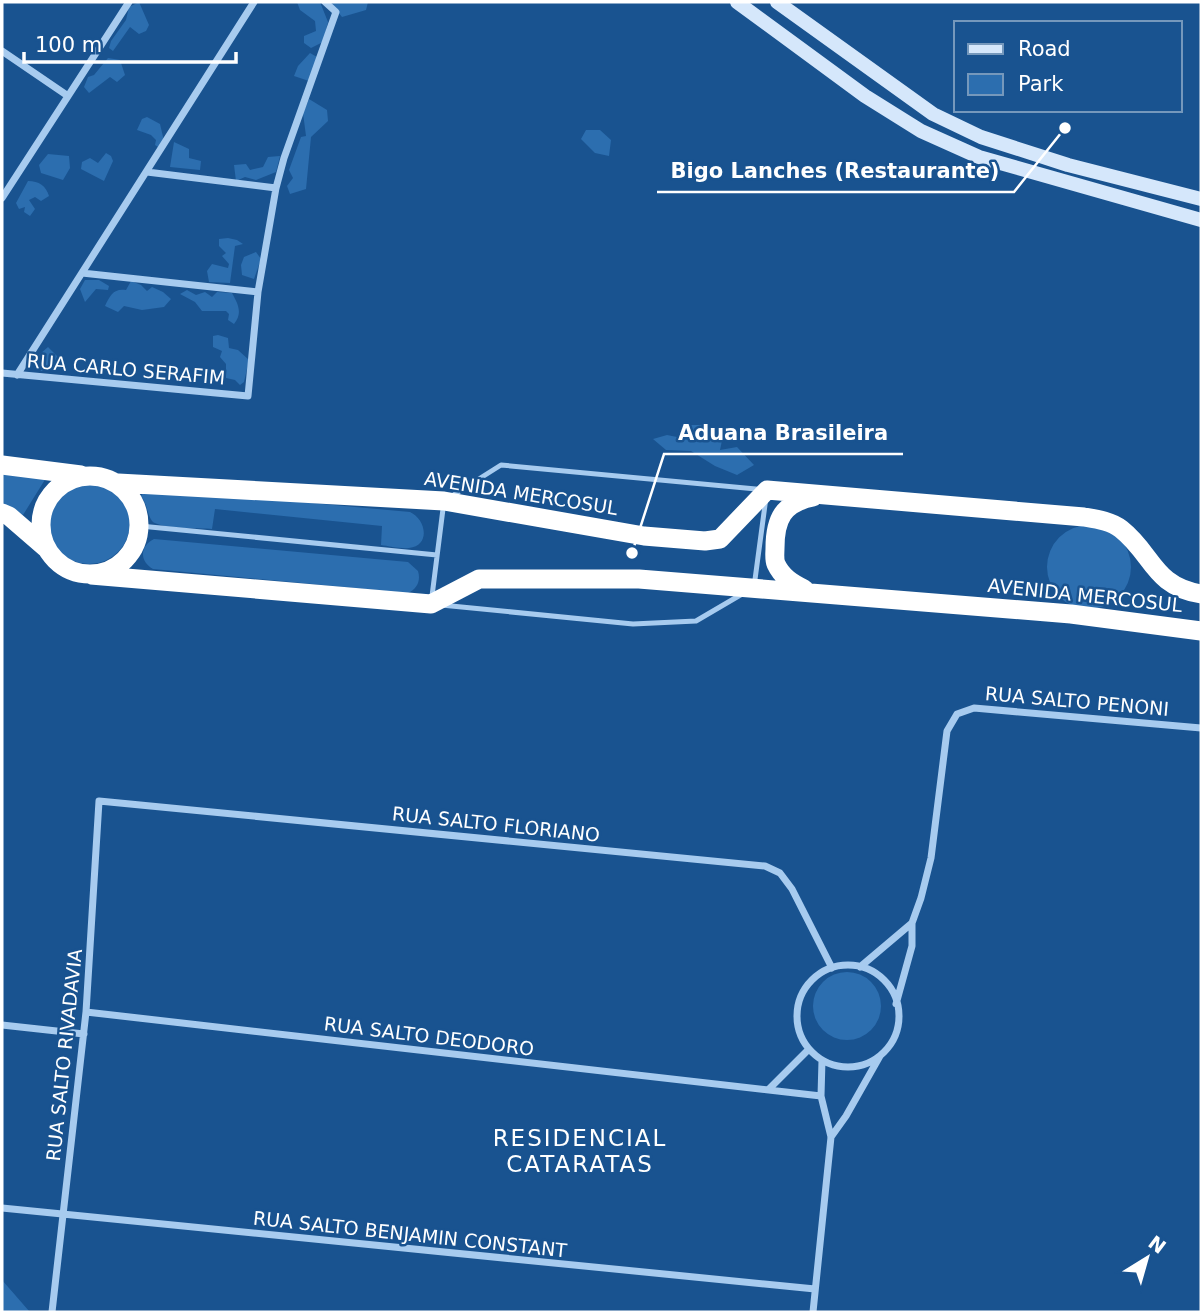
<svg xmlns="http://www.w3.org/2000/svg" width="1203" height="1314" viewBox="0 0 1203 1314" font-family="'DejaVu Sans',sans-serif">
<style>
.green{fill:#2c6eaf}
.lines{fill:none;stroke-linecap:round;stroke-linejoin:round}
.lane{stroke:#a7cbef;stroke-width:5}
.street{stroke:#a7cbef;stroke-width:7}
.secondary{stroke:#d5e7fb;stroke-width:14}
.highway{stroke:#fff;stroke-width:19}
.labels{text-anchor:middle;stroke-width:5;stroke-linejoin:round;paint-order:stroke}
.street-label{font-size:19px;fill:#fff;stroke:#195390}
.quarter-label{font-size:23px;letter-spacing:2px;fill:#fff;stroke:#195390}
.leader{fill:none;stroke:#fff;stroke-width:2.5}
.callout-dot{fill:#fff;stroke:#195390;stroke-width:2.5}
.callout-label{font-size:21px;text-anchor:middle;font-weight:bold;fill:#fff;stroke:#195390;stroke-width:5;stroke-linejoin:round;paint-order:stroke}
</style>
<rect width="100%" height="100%" fill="#195390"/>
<path class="green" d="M139 2 149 25 146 31 139 34 130 27 113 51 109 48 111 41 126 20 129 7Z
M297 2H320L328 22 323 42 311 48 304 43V36L316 31 315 21 300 10Z
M330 2H368L366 10 342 17Z
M310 53 317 57 309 81 294 76 298 66Z
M108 58 120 60 125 75 117 82 110 77 89 93 84 87 88 77 94 75Z
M309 99 327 110 328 121 311 137 306 189 290 194 287 186 293 178 289 170 301 137 306 136 303 113Z
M147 117 160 124 164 141 158 147 155 145 156 140 151 135 137 130 142 119Z
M586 130H600L611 140 609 156 595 153 581 139Z
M174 142 189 149V158L201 161 200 170 170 167Z
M106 153 111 156 113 161 104 181 81 169 82 162 90 158 98 163Z
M48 154 69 156 70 168 63 180 41 173 39 165Z
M280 156 276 172 256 180 245 177 236 181 234 165 246 164 250 170 263 167 268 157Z
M28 181C39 181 46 186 49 196L41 201 35 197 29 200 35 209 30 216 24 212 25 207 19 209 16 203Z
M228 238 237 240 243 244 235 246 230 283 209 282 207 271 212 264 228 268 229 264 222 256 226 253 219 246V239Z
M256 252 261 259 254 279 242 275 241 265 244 257Z
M85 280H99L109 286 108 290 96 289 85 302 80 289Z
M131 281 141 285 147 291 152 287 163 292 171 299 164 307 142 310 124 306 118 312 105 306C110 295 114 288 126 290Z
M187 290 196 295 205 292 212 297 217 292 232 293C238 304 243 313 234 324L228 320 229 314 226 311H202L195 302 180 294Z
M218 335 228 338 229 348 238 350 249 360 244 382 240 385 235 380 226 378V364L220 357 222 351 213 347V336Z
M48 347 62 361 54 371H41L32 361Z
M685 425H704L724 431 720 450 737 447 754 465 737 475 715 466 691 451 666 450 653 439 667 435 682 438Z
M2 471 46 478 23 515 2 503Z
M48 523a41 41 0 1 1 82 0a41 41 0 1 1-82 0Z
M147 488 410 512C426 519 431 546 409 548 400 549 389 546 381 545L382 526 215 509 212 529C200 528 159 529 152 521 147 514 147 503 141 496Z
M1047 567a42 42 0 1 1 84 0a42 42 0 1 1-84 0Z
M154 539 408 562 418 571C421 581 417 589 408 593L153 569C139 561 140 546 154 539Z
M813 1006a34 34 0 1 1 68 0a34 34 0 1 1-68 0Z
M2 1280 29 1311V1312H2Z"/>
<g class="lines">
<path class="lane" d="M501 465 767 490 754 587 696 621 633 624 431 604 444 501Z
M140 526 437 555"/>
<path class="street" d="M2 51 68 96
M147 172 276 188
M2 198 129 2
M82 273 258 292
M2 373 248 396 258 292 276 188 284 158 336 12 325 2
M17 375 254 2
M797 1016a51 51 0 1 1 102 0a51 51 0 1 1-102 0Z
M860 967 912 923
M896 1004 912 946V923L921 898 931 858 947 731 957 714 974 708 1201 728
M86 1012 821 1096
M2 1025 84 1034
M769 1089 809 1049
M831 1137 846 1116 880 1056
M2 1208 815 1289
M52 1312 86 1012 99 801 765 866 780 873 792 889 832 968
M813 1312 831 1137 821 1096 822 1060"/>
<path class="secondary" d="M737 2 865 96 921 131 979 157 1201 220
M777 2 933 114 981 137 1068 165 1201 199"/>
<path class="highway" d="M2 465 81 475
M41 525a49 49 0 1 1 98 0a49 49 0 1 1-98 0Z
M118 483 444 501 644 536 705 541 720 539 767 490 1084 517C1096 519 1111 521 1121 529 1153 554 1153 586 1201 594
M2 513 9 516 46 548
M91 575 431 604 479 579H639L1071 614 1201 631
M804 589C792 583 782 577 776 564 774 559 775 553 775 548 775 519 783 503 813 497"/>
</g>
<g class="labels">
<g class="street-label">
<text transform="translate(126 369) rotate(5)" y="7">RUA CARLO SERAFIM</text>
<text transform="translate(521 493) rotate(9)" y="7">AVENIDA MERCOSUL</text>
<text transform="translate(1085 595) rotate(6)" y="7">AVENIDA MERCOSUL</text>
<text transform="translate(1077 701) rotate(5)" y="7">RUA SALTO PENONI</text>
<text transform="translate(496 824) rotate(6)" y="7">RUA SALTO FLORIANO</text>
<text transform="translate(429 1036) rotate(7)" y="7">RUA SALTO DEODORO</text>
<text transform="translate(64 1055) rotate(-84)" y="7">RUA SALTO RIVADAVIA</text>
<text transform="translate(410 1234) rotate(6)" y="7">RUA SALTO BENJAMIN CONSTANT</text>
</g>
<g class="quarter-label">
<text x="580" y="1146">RESIDENCIAL<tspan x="580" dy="26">CATARATAS</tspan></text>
</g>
</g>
<path class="leader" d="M1065 128L1014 192H657M632 553L664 454H903"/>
<g class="callout-dot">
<circle cx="1065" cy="128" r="7"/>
<circle cx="632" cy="553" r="7"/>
</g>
<g class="callout-label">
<text x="835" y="178">Bigo Lanches (Restaurante)</text>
<text x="783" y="440">Aduana Brasileira</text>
</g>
<rect width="1203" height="1314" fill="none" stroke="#ffffff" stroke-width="7"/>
<rect x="954" y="21" width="228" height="91" fill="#195390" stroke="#7598bc" stroke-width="2"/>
<rect x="968" y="44" width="35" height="10" fill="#d5e7fb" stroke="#7598bc" stroke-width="2"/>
<text x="1018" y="56" font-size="21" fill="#ffffff">Road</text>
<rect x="968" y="74" width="35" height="21" fill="#2c6eaf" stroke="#7598bc" stroke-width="2"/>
<text x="1018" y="91" font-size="21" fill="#ffffff">Park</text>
<g transform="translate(1147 1258) rotate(37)" stroke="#195390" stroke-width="5" paint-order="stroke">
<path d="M0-5L12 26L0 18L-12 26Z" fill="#ffffff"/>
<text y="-10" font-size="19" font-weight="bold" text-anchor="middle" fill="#ffffff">N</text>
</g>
<path d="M24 52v10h212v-10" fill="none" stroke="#ffffff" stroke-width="3.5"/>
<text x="35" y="52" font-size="21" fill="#ffffff" stroke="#195390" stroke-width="5" paint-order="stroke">100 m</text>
</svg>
